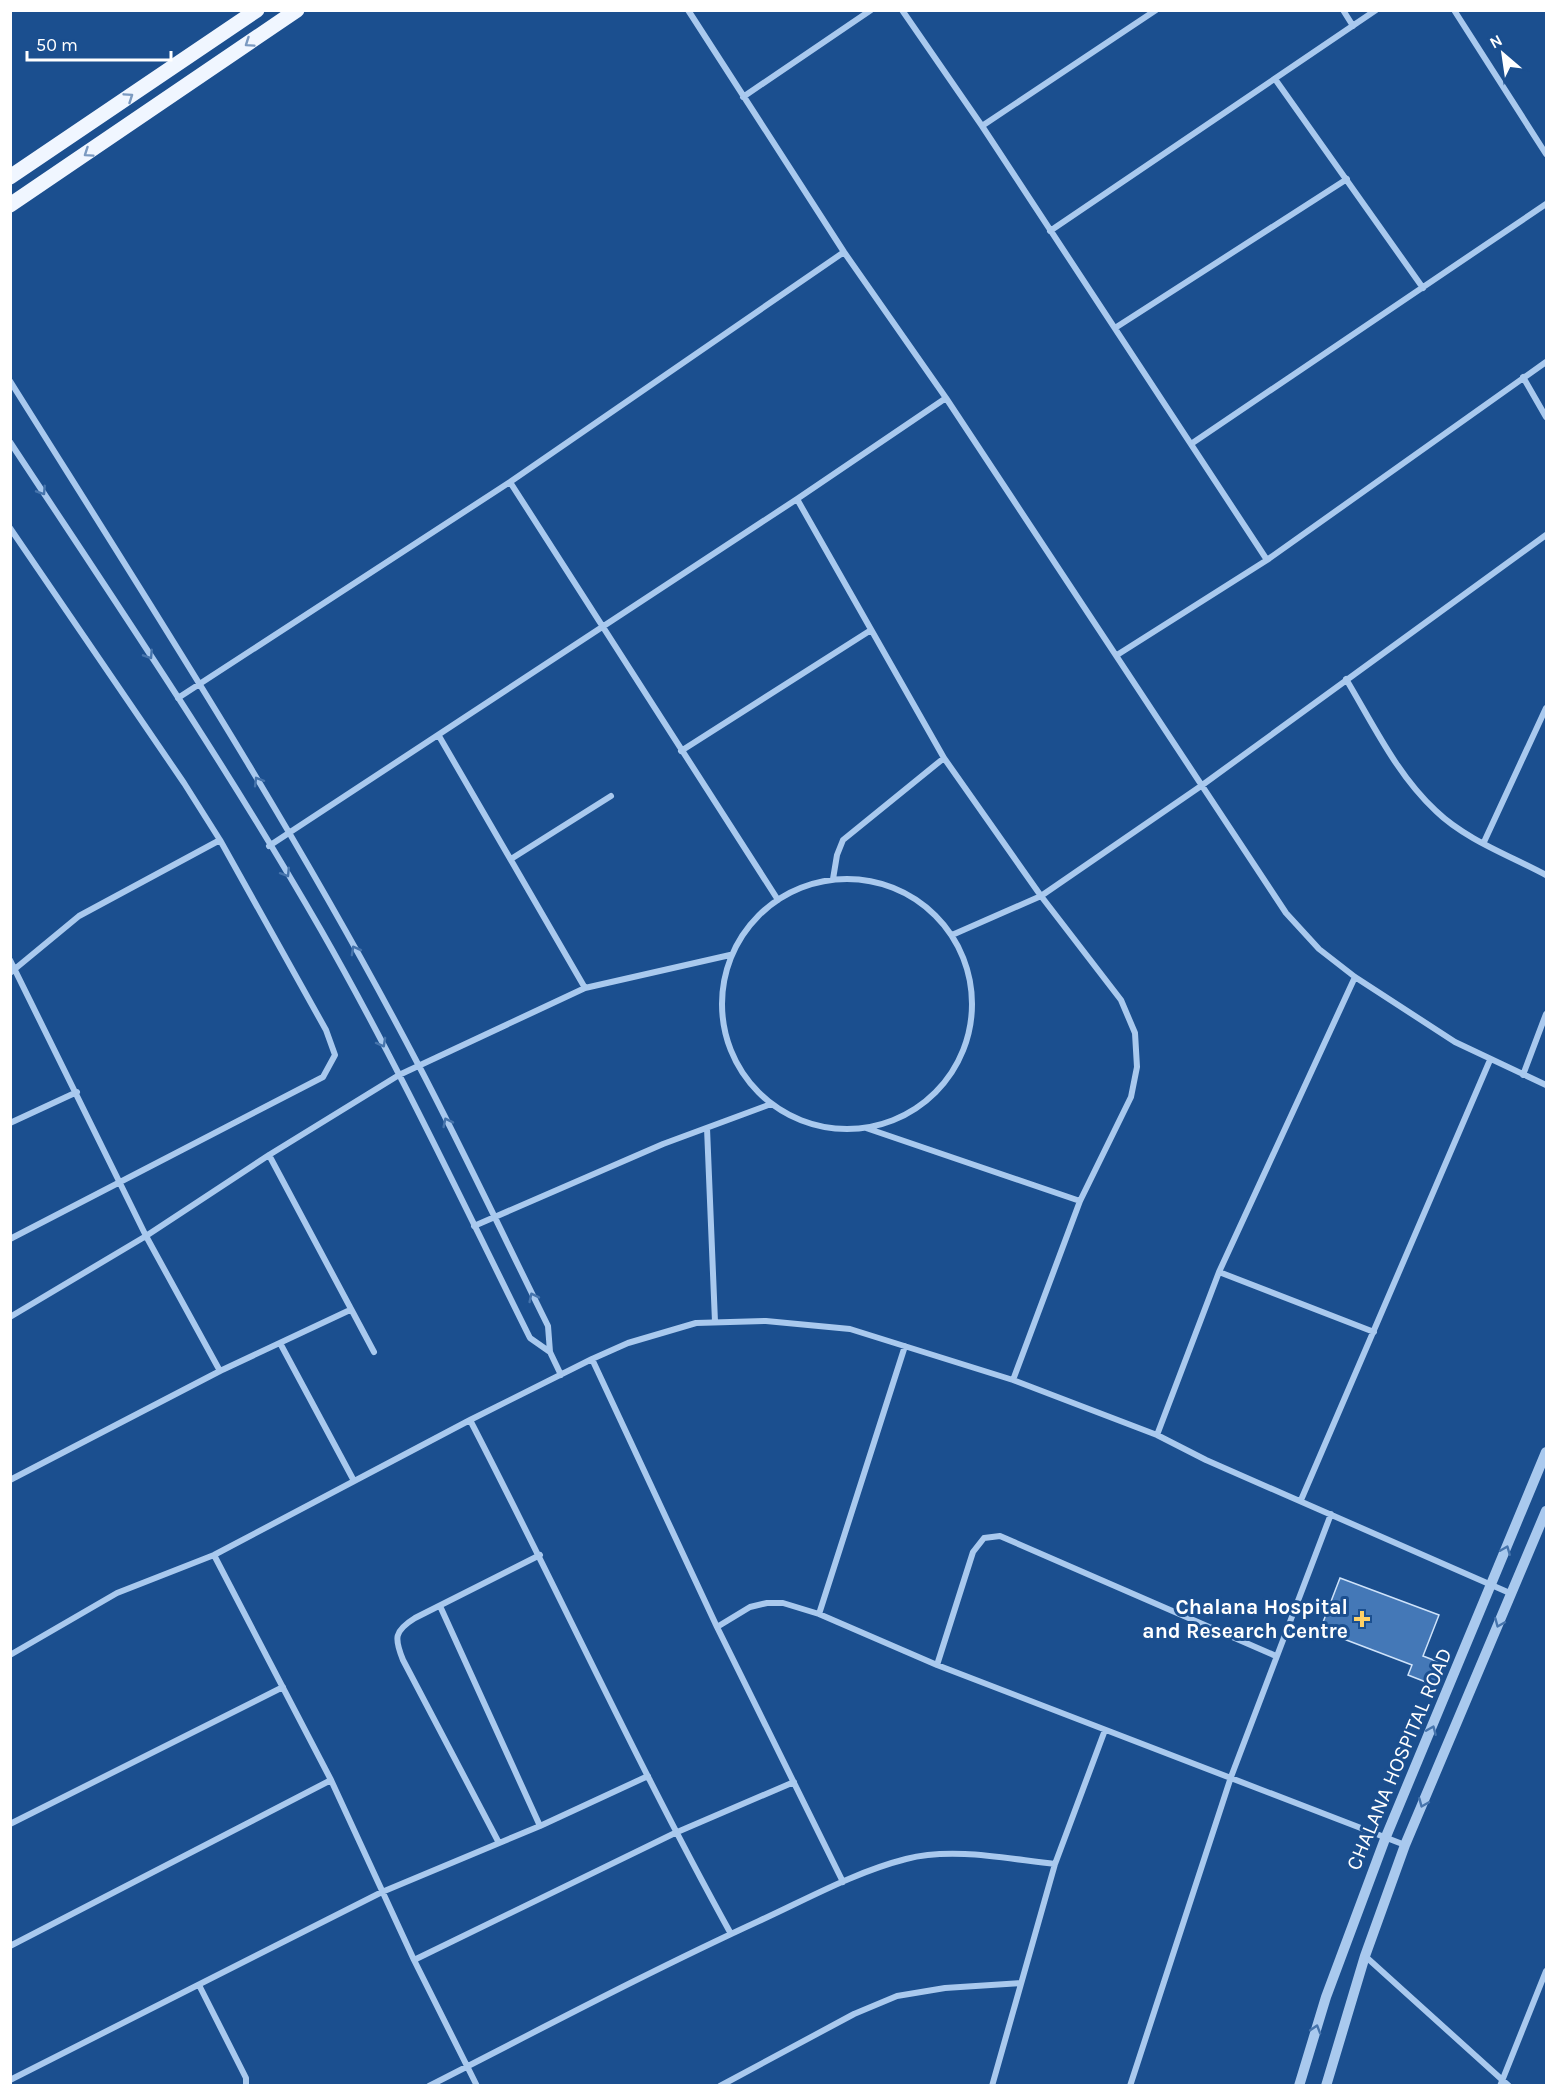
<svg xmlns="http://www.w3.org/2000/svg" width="1557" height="2096" viewBox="0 0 1557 2096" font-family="Karla,sans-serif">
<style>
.building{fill:#4478b7;stroke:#cfe3fa;stroke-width:1.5}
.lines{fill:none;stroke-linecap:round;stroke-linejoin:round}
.minor{stroke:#a9c9ee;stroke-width:6}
.tertiary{stroke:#a9c9ee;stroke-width:10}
.primary{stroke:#f0f6ff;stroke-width:15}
.oneway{stroke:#7b9ac1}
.oneway2{stroke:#4674ac}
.poi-dot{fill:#ffd166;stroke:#1b4f8f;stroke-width:2}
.labels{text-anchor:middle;stroke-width:6;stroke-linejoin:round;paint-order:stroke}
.poi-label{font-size:21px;font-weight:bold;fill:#fff;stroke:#1b4f8f;text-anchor:end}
.street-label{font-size:21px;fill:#fff;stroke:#1b4f8f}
</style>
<rect width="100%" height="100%" fill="#1b4f8f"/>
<path class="building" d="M1340 1578 1439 1615 1423 1656 1444 1664 1436 1686 1408 1675 1412 1665 1320 1630Z"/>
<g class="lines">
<path class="minor" d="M688 10 844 252 946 398 1286 913 1319 949 1355 977 1455 1042 1546 1085
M902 10 982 126 1267 560 1546 362
M1343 10 1353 26
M1454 10 1546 154
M1275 79 1423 288
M743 97 871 10
M982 126 1156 10
M1050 231 1376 10
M1115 328 1347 179
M1523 377 1546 417
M10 381C151 606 296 830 419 1066 464 1152 505 1239 548 1326L550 1352 561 1375
M10 442C116 603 225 763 321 930 397 1063 462 1201 530 1338L550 1352
M1191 444 1546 204
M510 482 778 900
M797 499 944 758 1041 896 1121 1000 1135 1033 1137 1067 1131 1097 1080 1201 1013 1380
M10 528 184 783 220 840 326 1030 335 1055 323 1077 10 1239
M1117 655 1267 560
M1346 679C1373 724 1397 775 1436 811 1466 840 1511 856 1546 875
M178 698 510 482 844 252
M439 736 585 988
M681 751 871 630
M1484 842 1546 708
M269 846 797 499 946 398
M511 859 611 796
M722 1004a125 125 0 1 1 250 0a125 125 0 1 1-250 0Z
M833 879 837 855 843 840 944 758
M952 935 1041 896 1201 786 1546 535
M10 960 146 1236 220 1371
M10 973 79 916 220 840
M1523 1075 1546 1014
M10 1123 77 1092
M707 1128 715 1322
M866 1128 1080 1201
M269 1155 374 1352
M474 1226 663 1144 771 1104
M1219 1272 1374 1332
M10 1317 146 1236 269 1155 399 1075 585 988 730 955
M280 1343 354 1481
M592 1359 717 1627 843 1882
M470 1420C558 1590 638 1766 731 1934
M1157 1435 1219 1272 1355 977
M10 1480 220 1371 350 1310
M1301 1500 1490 1060
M214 1555 331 1780 414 1960 477 2086
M440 1606 540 1826
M819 1614 905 1346
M717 1627 750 1607 767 1603H783L819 1614 937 1665 1405 1845
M10 1655 117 1593 214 1555 470 1420 592 1359 628 1343 696 1323 766 1321 850 1329 1013 1380 1157 1435 1206 1460 1512 1594
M937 1665 973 1552 984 1538 1000 1536 1276 1656
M10 1824 283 1687
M499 1843 403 1660C394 1638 394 1631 415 1618L540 1555
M10 1946 331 1780
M1365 1956 1509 2086
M414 1960 675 1833 794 1782
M199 1985 246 2078V2086
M10 2080 382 1892 540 1826 648 1776
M429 2086C539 2030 648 1972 759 1921 807 1899 855 1872 906 1859 953 1847 1008 1859 1055 1864
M720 2086 854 2014 897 1996 945 1988 1021 1983
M992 2086 1055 1864 1105 1730
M1130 2086 1231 1777 1331 1514
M1500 2086 1546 1971"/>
<path class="tertiary" d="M1299 2086 1326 1997 1385 1839 1546 1452
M1326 2086 1365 1956 1405 1845 1546 1511"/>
<path class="primary" d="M10 177 257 10
M10 205 297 10"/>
</g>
<defs><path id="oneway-chevron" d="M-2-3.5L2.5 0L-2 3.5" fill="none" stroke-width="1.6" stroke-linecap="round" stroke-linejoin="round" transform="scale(1.5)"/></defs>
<g class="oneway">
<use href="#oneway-chevron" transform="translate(249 43) rotate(146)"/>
<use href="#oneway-chevron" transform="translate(129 97) rotate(-34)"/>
<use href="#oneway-chevron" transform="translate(88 153) rotate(146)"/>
</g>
<g class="oneway2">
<use href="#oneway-chevron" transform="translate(42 491) rotate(57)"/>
<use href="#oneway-chevron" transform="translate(149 655) rotate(57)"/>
<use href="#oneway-chevron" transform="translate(258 781) rotate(-121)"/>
<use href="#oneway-chevron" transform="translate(286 873) rotate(58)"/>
<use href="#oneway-chevron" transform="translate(355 950) rotate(-119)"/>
<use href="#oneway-chevron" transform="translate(382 1043) rotate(61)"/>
<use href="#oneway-chevron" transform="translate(447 1122) rotate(-116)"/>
<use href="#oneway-chevron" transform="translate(533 1297) rotate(-116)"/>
<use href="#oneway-chevron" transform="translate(1506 1550) rotate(-68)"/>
<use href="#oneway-chevron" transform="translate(1499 1623) rotate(113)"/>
<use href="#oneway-chevron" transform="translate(1432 1730) rotate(-67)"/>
<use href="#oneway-chevron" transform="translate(1423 1803) rotate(113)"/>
<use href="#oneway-chevron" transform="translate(1316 2029) rotate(-73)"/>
</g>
<path class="poi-dot" d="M1359 1610h6v6h6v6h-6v6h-6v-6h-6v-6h6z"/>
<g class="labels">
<g class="poi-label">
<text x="1348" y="1614">Chalana Hospital<tspan x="1348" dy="24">and Research Centre</tspan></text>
</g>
<g class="street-label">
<text transform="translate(1399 1759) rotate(-67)" y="7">CHALANA HOSPITAL ROAD</text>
</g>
</g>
<rect width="1557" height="2096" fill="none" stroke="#ffffff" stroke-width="24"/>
<g transform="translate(1503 54) rotate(331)" stroke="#1b4f8f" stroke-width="4.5" paint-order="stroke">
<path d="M0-4.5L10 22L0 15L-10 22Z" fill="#ffffff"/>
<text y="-9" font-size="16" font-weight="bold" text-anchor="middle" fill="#ffffff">N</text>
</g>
<path d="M27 51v9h144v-9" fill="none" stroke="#ffffff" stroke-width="3"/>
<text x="36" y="51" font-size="18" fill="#ffffff" stroke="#1b4f8f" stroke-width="4.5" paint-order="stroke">50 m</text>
</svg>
